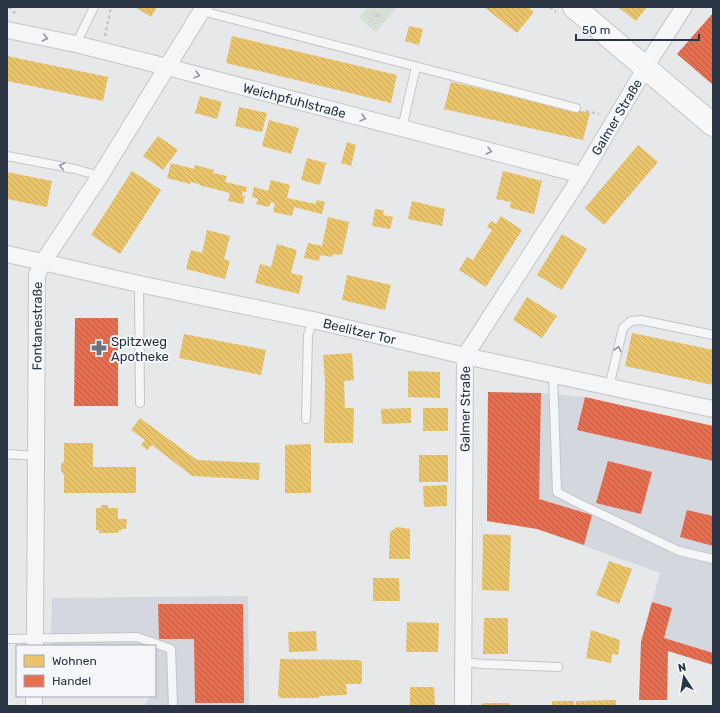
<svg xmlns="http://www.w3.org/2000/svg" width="720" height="713" viewBox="0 0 720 713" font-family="Rubik,sans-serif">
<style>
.built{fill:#d4d7dd}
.park{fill:url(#park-tufts)}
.homes{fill:url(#homes-back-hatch)}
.shops{fill:url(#shops-back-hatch)}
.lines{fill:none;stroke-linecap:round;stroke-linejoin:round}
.service-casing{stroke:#c4c6c8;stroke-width:10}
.minor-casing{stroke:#c4c6c8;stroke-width:18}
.secondary-casing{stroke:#c4c6c8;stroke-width:24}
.path{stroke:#c5c6ca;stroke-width:2.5;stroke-dasharray:3 3;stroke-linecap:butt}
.service{stroke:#f5f6f7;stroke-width:8}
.minor{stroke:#f5f6f7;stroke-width:16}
.secondary{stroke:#f8f8f8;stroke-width:22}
.oneway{stroke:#90959e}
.labels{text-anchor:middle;stroke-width:4;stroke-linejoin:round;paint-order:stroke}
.street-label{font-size:13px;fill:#2b3445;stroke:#f4f6f9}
.poi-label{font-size:13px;fill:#2b3445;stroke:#f4f6f9;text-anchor:start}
</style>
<defs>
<pattern id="park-tufts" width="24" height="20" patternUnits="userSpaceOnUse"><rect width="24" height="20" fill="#d6ded6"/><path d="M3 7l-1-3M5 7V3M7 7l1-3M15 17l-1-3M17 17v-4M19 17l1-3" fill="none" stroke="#b8bfb9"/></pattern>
<pattern id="homes-back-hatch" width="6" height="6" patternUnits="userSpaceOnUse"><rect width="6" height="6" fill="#e9c46a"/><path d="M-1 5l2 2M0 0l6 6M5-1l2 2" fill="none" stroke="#c8a95d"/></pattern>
<pattern id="shops-back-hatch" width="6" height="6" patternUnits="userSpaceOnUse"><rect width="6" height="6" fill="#e76f51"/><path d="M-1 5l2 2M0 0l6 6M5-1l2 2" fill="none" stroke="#bb5c45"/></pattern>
</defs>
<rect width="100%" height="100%" fill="#e6e8ea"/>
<path class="built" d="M488 392 541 393 585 397 713 426V665L641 642 660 573 537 529 487 521Z
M248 596 249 706H144L150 696H155V646H50L52 598Z"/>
<path class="park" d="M368 7H397L376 32 359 17Z"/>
<path class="homes" d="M135 7H157L151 17Z
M484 7H528L534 12 517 33Z
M618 7H647L636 21Z
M409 26 423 29 419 45 405 41Z
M232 36 397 75 391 103 226 63Z
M7 56 108 77 103 101 7 81Z
M451 82 590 113 583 140 444 109Z
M200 96 222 102 217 119 195 113Z
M239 107 267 113 262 132 235 126Z
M269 120 299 128 291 154 262 146Z
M158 136 178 150 163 170 143 156Z
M347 142 356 145 351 166 341 163Z
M638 145 658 162 604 225 585 208Z
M307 158 326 163 320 185 301 180Z
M171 163 194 169 195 165 214 170 213 173 227 176 225 182 247 187 246 192 243 191 242 196H245L243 204 228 201 230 193 199 185V184L191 182 190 184 167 178Z
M132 171 161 190 120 254 91 235Z
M503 171 542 181 534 214 510 208 511 202 496 199Z
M7 172 52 181 47 207 7 199Z
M271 180 290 185 287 198 316 204 317 200 325 202 322 214 294 207 292 216 273 212 275 203 271 202 269 207 256 204 258 199 252 197 254 187 268 191Z
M412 201 445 209 442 226 408 219Z
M375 209 384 210 383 215 393 217 390 229 372 226Z
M501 216 522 230 486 287 459 270 467 257 473 260 492 230 487 227 491 221 496 224Z
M328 217 349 222 342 255 333 254 332 257 320 255 319 261 304 258 308 243 322 246Z
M207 230 230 236 224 259 230 261 225 279 186 269 191 250 202 253Z
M562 234 587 249 562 290 537 275Z
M277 244 297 250 291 273 303 276 299 294 255 283 260 264 271 267Z
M347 275 391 285 385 310 342 300Z
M527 297 557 316 542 338 513 320Z
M632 333 713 350V385L625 366Z
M184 334 266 350 261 375 179 358Z
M352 353 354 380 344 381 345 408H354L353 443H324L325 382 323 355Z
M408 371 440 372V398L408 397Z
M411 408V423L382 424 381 409Z
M423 408H448V431H423Z
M140 418 197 460 260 463 259 480 192 476 152 445 147 450 141 445 145 440 131 430Z
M64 443H93V467H136V493H64V475L61 471V464L64 461Z
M311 444V493H285V445Z
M419 455H448V482H419Z
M447 485V506L424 507 423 486Z
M101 505H108V508H118V519H127L126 529H121V531H118V533H99V530H96V508H101Z
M397 527 410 529V559H389L390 532Z
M483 534 511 535 509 591 482 590Z
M609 561 632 569 619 604 596 595Z
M373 578H399L400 601H373Z
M484 618H508V654H483Z
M407 622 439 623 438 652H406Z
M591 630 620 640 618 655 612 654 611 663 586 658Z
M316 631 317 651 289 652 288 632Z
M280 659 359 660 362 662V683L360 684H346L347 693 346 695 320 696 318 698H281L278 696Z
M410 687H434L435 706H410Z
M616 700V706H576V701Z
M552 701H574V706H552Z
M482 703H510V706H482Z"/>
<path class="shops" d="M713 13V48L712 49 713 50V85L677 54Z
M75 318H118V406H74Z
M488 392 541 393 539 499 592 515 584 545 537 529 487 521Z
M585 397 713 426V461L577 430Z
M608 461 652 472 641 514 596 503Z
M687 510 713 516V546L680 537Z
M652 602 672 608 664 638 713 653V665L668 651 667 700H639L641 642Z
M158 604H243L244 703H195L194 639H159Z"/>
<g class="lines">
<defs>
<path id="service" d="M202 11 576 108
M76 44 94 7
M402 128 416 67
M7 156 75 169 100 176
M139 284 140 403
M553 375 557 492 576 502 679 551 713 559
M609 387 623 328 631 321 641 320 713 335
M306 419 308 335 313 320
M7 454 36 456
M7 639 137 637 171 649 173 706
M463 662 483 664 558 667"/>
<g id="minor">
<path id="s1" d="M7 30 76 44 167 67 582 175"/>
<path id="s2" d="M7 254 139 284 313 320 465 356 713 409"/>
<path id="s3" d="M35 646 37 275 43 262 100 176 204 7"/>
<path d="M34 706V696"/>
<path id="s4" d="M463 706 465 356 582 175 653 55 684 7"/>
</g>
<path id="secondary" d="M574 7 713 125"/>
</defs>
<use href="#service" class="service-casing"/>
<use href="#minor" class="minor-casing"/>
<use href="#secondary" class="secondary-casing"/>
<path class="path" d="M9 7 17 15
M550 7 556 12
M105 36 111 7
M586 111 599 114"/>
<use href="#service" class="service"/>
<use href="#minor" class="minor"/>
<use href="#secondary" class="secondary"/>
</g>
<defs><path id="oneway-chevron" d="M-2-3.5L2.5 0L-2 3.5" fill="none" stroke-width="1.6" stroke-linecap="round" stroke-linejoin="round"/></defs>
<g class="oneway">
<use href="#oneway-chevron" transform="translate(45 38) rotate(12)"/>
<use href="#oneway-chevron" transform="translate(197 75) rotate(15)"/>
<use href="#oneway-chevron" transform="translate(363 118) rotate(15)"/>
<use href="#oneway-chevron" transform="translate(489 151) rotate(14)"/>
<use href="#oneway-chevron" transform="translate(62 166) rotate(-169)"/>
<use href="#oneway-chevron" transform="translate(618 349) rotate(-77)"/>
</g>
<defs>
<symbol id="pharmacy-bare" viewBox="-9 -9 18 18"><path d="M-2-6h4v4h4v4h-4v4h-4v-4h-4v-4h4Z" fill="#6c737f" stroke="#f4f6f9" stroke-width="2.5" paint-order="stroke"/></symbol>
</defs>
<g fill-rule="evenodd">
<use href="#pharmacy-bare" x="88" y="337" width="22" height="22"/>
</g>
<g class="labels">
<g class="street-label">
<text dy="5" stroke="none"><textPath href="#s1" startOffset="296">Weichpfuhlstraße</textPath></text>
<text dy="5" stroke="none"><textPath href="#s4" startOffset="633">Galmer Straße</textPath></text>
<text dy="5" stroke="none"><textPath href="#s3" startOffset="320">Fontanestraße</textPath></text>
<text dy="5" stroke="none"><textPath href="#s2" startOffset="361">Beelitzer Tor</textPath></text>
<text dy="5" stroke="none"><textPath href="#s4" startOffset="297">Galmer Straße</textPath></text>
</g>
<g class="poi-label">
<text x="111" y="346">Spitzweg<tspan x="111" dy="15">Apotheke</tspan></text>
</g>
</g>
<rect width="720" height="713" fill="none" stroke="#2b3445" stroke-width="16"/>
<rect x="16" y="645" width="140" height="52" fill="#f4f6f9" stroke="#a4a8b1"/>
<rect x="24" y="655" width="20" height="12" fill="#e9c46a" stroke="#a4a8b1"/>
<text x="52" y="665" font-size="12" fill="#2b3445">Wohnen</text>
<rect x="24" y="675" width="20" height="12" fill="#e76f51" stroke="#a4a8b1"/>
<text x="52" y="685" font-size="12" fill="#2b3445">Handel</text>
<g transform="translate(684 677) rotate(348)" stroke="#f4f6f9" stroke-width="3" paint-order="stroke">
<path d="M0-3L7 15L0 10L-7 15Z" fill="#2b3445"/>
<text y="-6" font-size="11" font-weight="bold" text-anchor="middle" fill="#2b3445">N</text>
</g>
<path d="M576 34v6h123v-6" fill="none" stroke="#2b3445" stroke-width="2"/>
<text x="582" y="34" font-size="12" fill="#2b3445" stroke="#f4f6f9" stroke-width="3" paint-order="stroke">50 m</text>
</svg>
